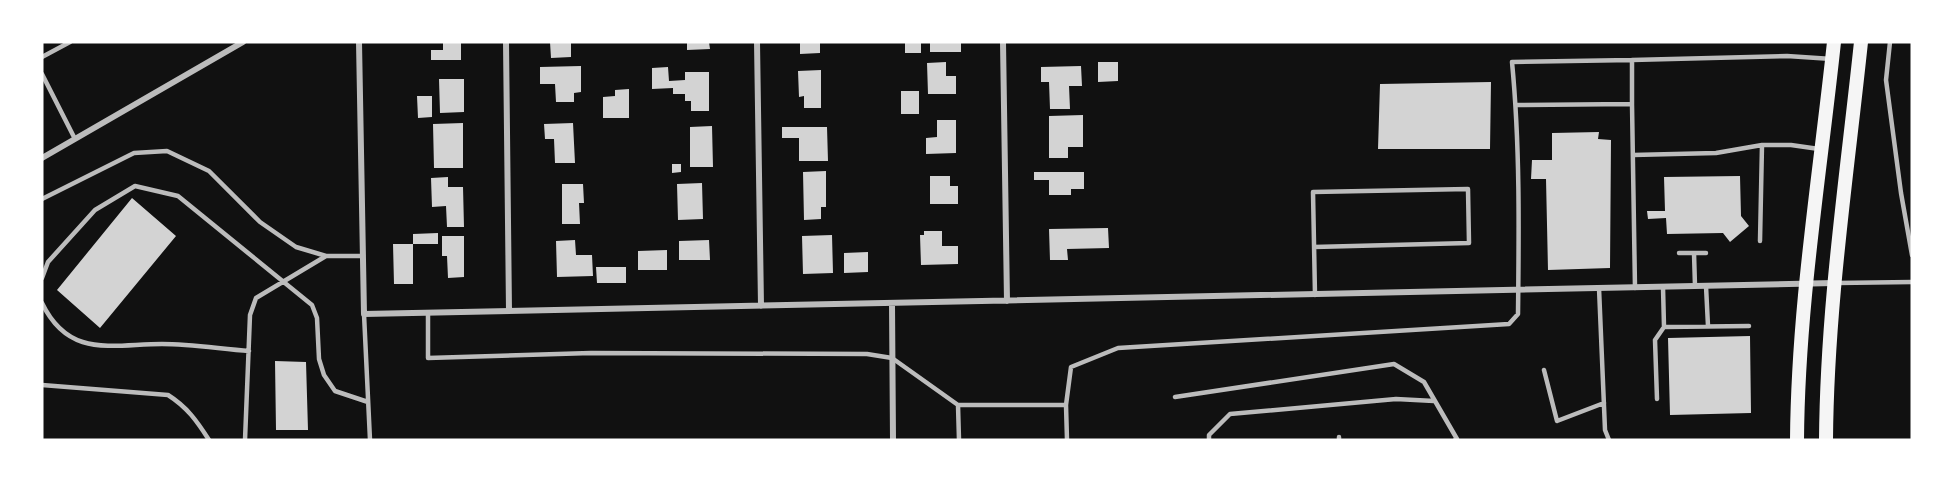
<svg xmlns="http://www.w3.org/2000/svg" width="1954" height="482" viewBox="0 0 1954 482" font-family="'Nunito Sans',sans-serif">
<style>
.building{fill:#d3d3d3}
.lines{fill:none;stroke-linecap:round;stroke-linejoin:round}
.service{stroke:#bcbcbc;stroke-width:4.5}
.minor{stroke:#bcbcbc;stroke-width:6}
.primary{stroke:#f5f5f5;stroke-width:14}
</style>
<rect width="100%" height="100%" fill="#111"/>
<path class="building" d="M443 42H461V60H431V50H443Z
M550 42H571V57L551 58Z
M687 42H709L710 49 687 50Z
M800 42H820V53L800 54Z
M905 42H921V53H905Z
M930 42H961V52H930Z
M946 62V76H956V94H928L927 63Z
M1098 62H1118V81L1098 82Z
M581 66V92L574 93V102H556L555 84H540V67Z
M1081 66 1082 86H1069L1070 109H1050L1049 82H1041V67Z
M668 67 669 81 685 80V72H709V111H691V101H685V94H673V88L652 89V68Z
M821 70V108H804V96L799 97 798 71Z
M439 79H464V112L440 113Z
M1491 82 1490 149H1378L1380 84Z
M629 89V118H603V97L615 96V90Z
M901 91H919V114H901Z
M417 96H432V117L418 118Z
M1083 115V147H1068V158H1049V116Z
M937 120H956V153L926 154V138L937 137Z
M463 123V168H434L433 124Z
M573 123 575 163H555L554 139H545L544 124Z
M712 126 713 167H690V127Z
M782 127H827L828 161H799V138H782Z
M1599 132 1598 139 1611 140 1610 268 1548 270 1546 179H1531L1532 160H1552V133Z
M672 164H681V172L672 173Z
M826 171V207H821V219L804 220 803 172Z
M1034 172H1084V189H1071V195H1049V180H1034Z
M930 176H950V186H958V204H930Z
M1740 176 1741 216 1749 226 1730 242 1723 233 1667 234 1666 218 1648 219 1647 211H1665L1664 177Z
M448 177V187H463L464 227H447L446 206 432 207 431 178Z
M702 183 703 219 678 220 677 184Z
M562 184H583L584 203H579L580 224H562Z
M132 198 176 236 100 328 57 290Z
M1108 228 1109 248 1067 249 1068 260H1050L1049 229Z
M924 231H942V246H958V264L921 265 920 235H924Z
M438 233V244H413V234Z
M832 235 833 273 803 274 802 236Z
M442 236H464V277L448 278 447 256H442Z
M575 240 576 255H592L593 276 557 277 556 241Z
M709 240 710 260H679V241Z
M393 244H413V284H394Z
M667 250V270H638V251Z
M868 252V272L844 273V253Z
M596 267H626V283H597Z
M1750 336 1751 413 1670 415 1668 338Z
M275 361 306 362 308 430H276Z"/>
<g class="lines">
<path class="service" d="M1890 42 1886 80 1901 193 1912 255
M42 57 70 42
M42 74 75 139
M1632 104V60L1787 56 1832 59
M1516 105 1632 104 1635 288
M1633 155 1716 153 1762 145
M42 199 134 153 167 151 209 171 260 222 296 247 326 256H363
M1760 241 1762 145H1791L1819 149
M1314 247 1469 243 1468 189 1313 192 1315 295
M1679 253H1694
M42 278 48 262 95 210 135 186 178 196 312 305 317 318 319 359 324 375 335 391 368 402
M1837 283 1912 282
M1695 286 1694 253H1706
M1706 286 1708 326
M1663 287 1664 327 1749 326
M1599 288 1605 430 1609 440
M42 303C69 359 112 344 162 344 191 344 221 349 249 351
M428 313V358L591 353 867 354 892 358 958 405 959 440
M364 314 370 440
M1544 370 1557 421 1604 403
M42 385 168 395C187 407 197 421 209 440
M1175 397 1394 364 1424 382 1457 439 1455 440
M1657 399 1655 340 1664 327
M958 405H1066L1071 367 1118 348 1509 324 1518 314C1519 230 1520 145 1512 62L1632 60
M1066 405 1067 440
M1339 437V440
M245 440 250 315 256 298 326 256
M1209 440V435L1230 414 1396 399 1434 401"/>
<path class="minor" d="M359 42 364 314 1834 283
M506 42 509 311
M757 42 761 306
M1003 42 1007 301
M42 158 243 42
M892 304 893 440"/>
<path class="primary" d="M1797 440C1798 307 1820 174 1834 42
M1826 440C1827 307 1847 175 1861 42"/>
</g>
<rect width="1954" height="482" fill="none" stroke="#ffffff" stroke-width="87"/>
</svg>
